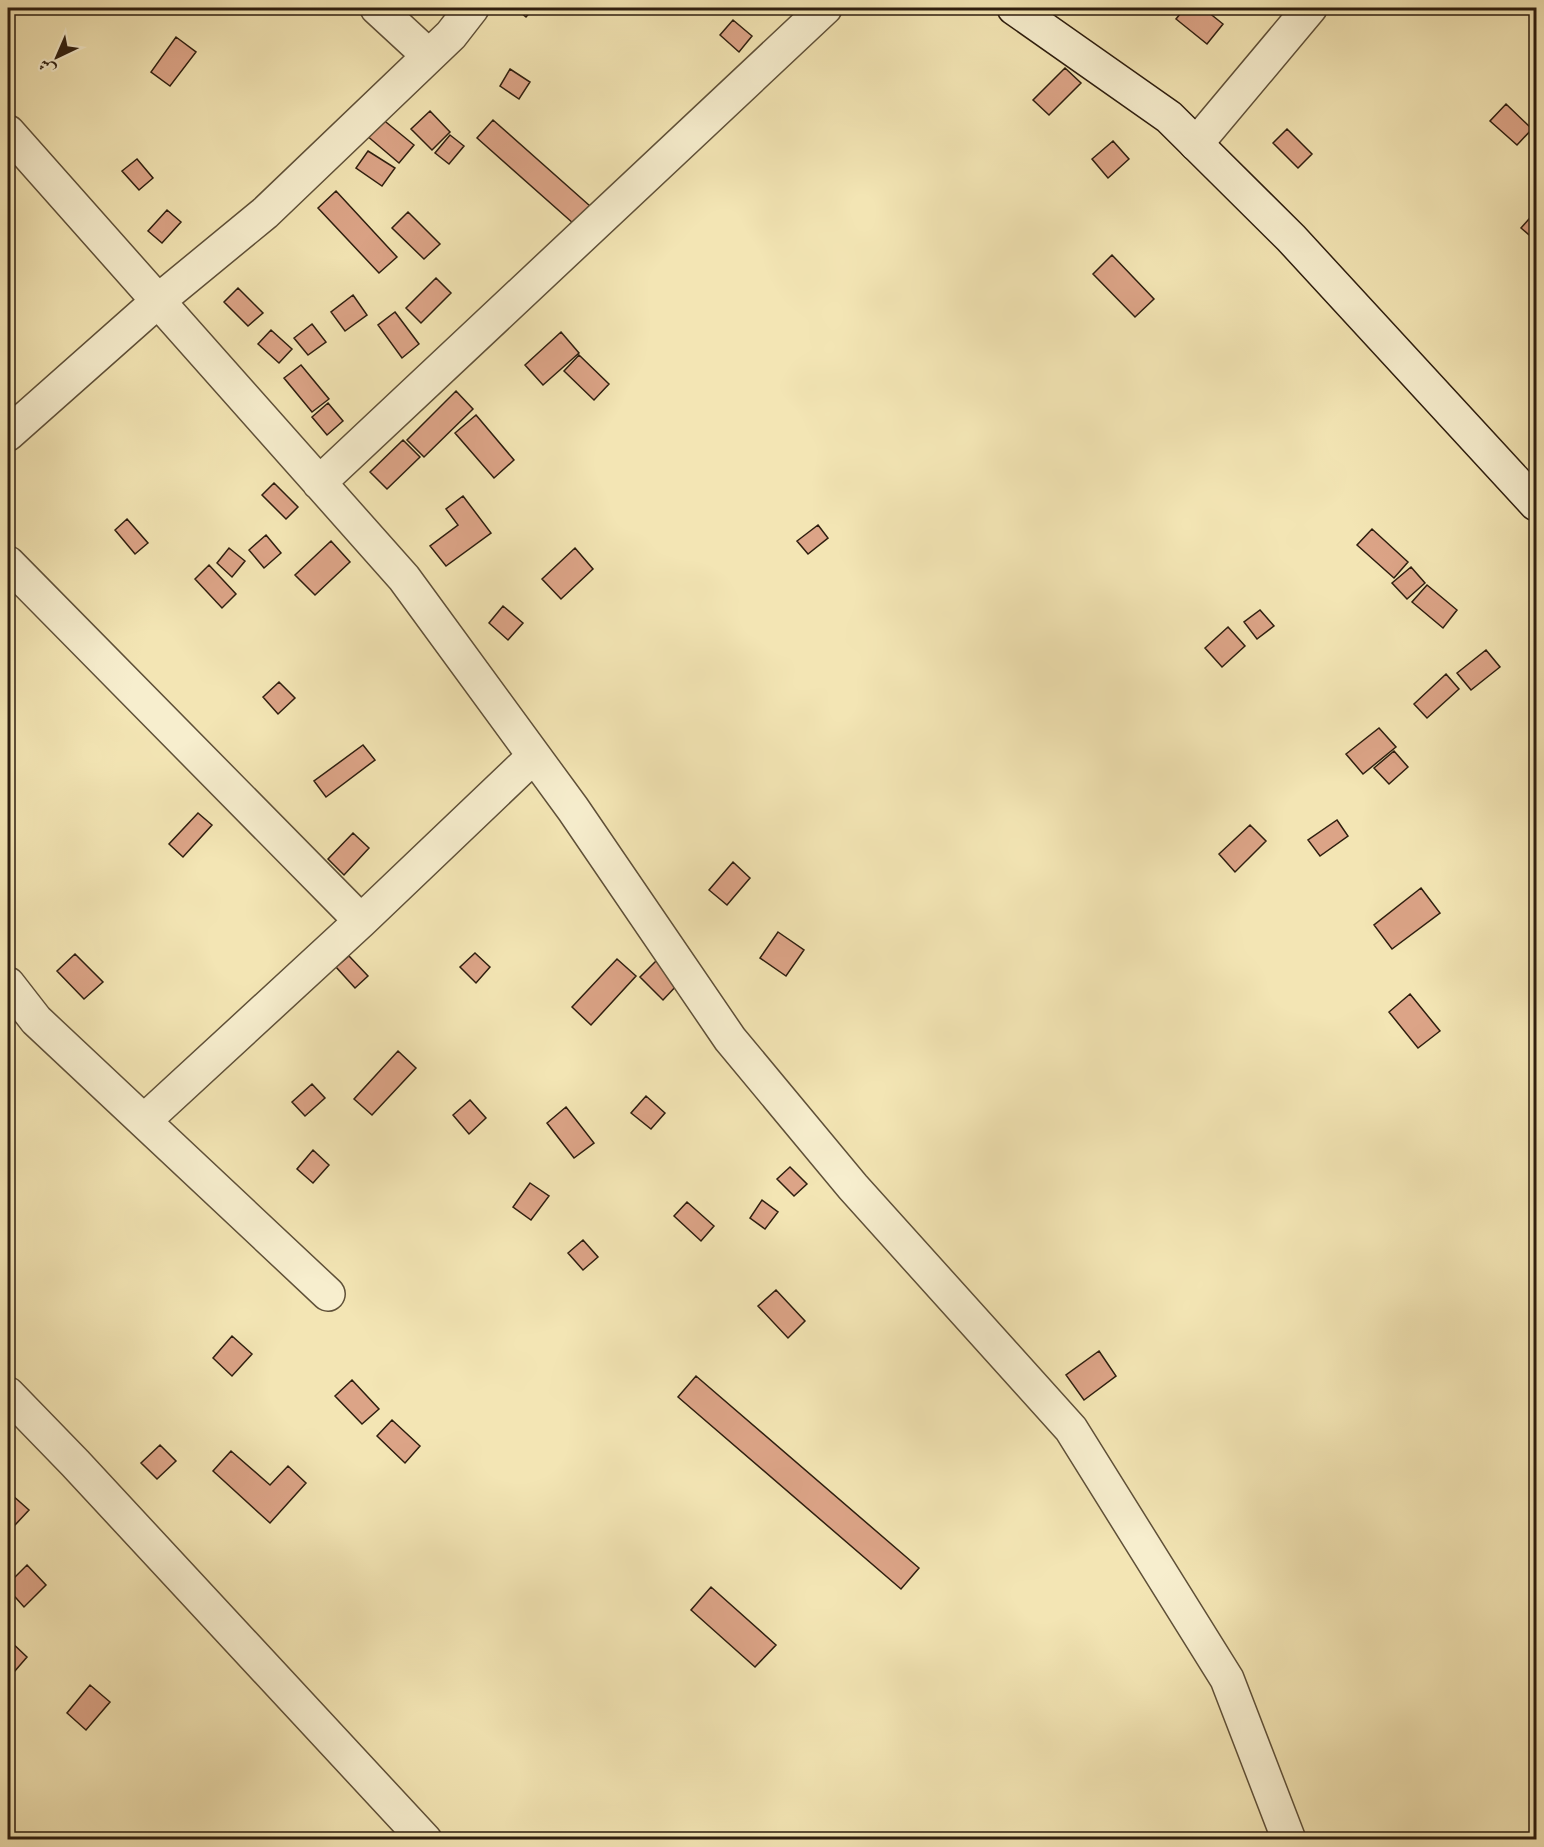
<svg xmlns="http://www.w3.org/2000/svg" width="1544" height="1847" viewBox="0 0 1544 1847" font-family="'Libre Caslon Text',Amiri,serif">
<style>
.building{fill:#dca487;stroke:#2e1e0f;stroke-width:1.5}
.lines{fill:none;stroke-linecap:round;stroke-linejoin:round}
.street-casing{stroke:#5f5038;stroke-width:36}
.secondary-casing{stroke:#2e1e0f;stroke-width:36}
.street{stroke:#f7eece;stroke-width:33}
.secondary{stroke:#f7eece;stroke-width:33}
</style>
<rect width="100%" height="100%" fill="#f3e5b4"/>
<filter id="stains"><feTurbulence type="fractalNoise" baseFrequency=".00333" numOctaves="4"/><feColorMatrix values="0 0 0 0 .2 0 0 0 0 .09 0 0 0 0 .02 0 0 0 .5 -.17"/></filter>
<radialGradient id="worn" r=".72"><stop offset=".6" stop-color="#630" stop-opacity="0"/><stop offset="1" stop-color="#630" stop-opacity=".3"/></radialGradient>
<path class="building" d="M515 8H534L526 17Z
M1185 8H1203L1223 24 1207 44 1176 19Z
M733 20 752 36 739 52 720 35Z
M176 37 196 52 170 86 151 72Z
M1065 68 1081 83 1049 115 1033 100Z
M510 69 530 82 519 99 500 86Z
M1506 104 1532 129 1517 145 1490 121Z
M430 111 450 132 432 150 411 129Z
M381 118 414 145 399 163 366 135Z
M493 120 590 206 574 224 477 138Z
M1287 129 1312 154 1298 168 1273 143Z
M450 135 464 146 449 164 435 153Z
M1113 141 1129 159 1108 178 1092 159Z
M368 151 395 168 382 186 356 168Z
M137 159 153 178 139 190 122 171Z
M336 191 397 257 379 273 318 208Z
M167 210 181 222 162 243 148 231Z
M1536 211V241L1521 228Z
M408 212 440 244 424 259 392 228Z
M1112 255 1154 299 1135 317 1093 274Z
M436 278 451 293 421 323 406 308Z
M238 288 263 313 248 326 224 302Z
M353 295 367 315 345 331 331 312Z
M395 312 419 344 402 358 378 325Z
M312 324 326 342 308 355 294 338Z
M271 330 292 349 279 363 258 344Z
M561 332 579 353 543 385 525 365Z
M579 355 609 384 594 400 564 371Z
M301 365 329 399 312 412 284 378Z
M456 391 473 409 424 457 407 440Z
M328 403 343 421 327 435 312 417Z
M476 415 514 460 494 478 455 433Z
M403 440 420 457 387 489 370 472Z
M274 483 298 507 286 519 262 495Z
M463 496 491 533 446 566 430 546 458 525 446 509Z
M127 519 148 543 135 554 115 530Z
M818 525 828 538 808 554 797 541Z
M1372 529 1408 562 1394 578 1357 545Z
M266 535 281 553 264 568 249 550Z
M331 541 350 562 315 595 295 575Z
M229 548 245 561 232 577 217 563Z
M575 548 593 569 561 599 542 579Z
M209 565 236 594 222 608 195 579Z
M1411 567 1425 583 1407 599 1392 583Z
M1427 585 1457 610 1443 628 1412 602Z
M503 606 523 623 508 640 489 623Z
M1260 610 1274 626 1257 639 1244 622Z
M1228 627 1245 646 1222 667 1205 648Z
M1486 650 1500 667 1471 690 1457 673Z
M1446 674 1459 689 1427 718 1414 704Z
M279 682 295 698 278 714 263 697Z
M1379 728 1396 747 1363 774 1346 754Z
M363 745 375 760 326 797 314 781Z
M1394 751 1408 767 1389 784 1374 768Z
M198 813 212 825 183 857 169 844Z
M1337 820 1348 836 1320 856 1308 840Z
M1250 825 1266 841 1235 872 1219 854Z
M353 833 369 848 344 875 328 859Z
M733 862 750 878 727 905 709 890Z
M1421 888 1440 913 1392 949 1374 925Z
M778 932 804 950 786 976 760 958Z
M475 953 490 967 476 983 460 967Z
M75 954 103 982 84 999 57 971Z
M349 956 368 976 355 988 336 967Z
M617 959 636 976 591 1025 572 1007Z
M657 960 679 983 663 1000 640 977Z
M1410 994 1440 1031 1418 1048 1389 1012Z
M398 1051 416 1068 372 1115 354 1099Z
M312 1084 325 1098 305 1116 292 1102Z
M646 1096 665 1113 651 1129 631 1113Z
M470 1100 486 1118 469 1134 453 1115Z
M566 1107 594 1143 574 1158 547 1123Z
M313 1150 329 1165 313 1183 297 1169Z
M790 1167 807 1184 794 1196 777 1179Z
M530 1183 549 1196 531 1220 513 1207Z
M762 1200 778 1212 765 1229 750 1218Z
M687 1202 714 1226 701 1241 674 1216Z
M583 1240 598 1257 583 1270 568 1253Z
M776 1290 805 1321 788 1338 758 1306Z
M232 1336 252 1354 232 1376 213 1358Z
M1099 1351 1116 1376 1084 1400 1066 1375Z
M696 1376 919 1568 901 1589 678 1397Z
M352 1380 379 1409 362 1424 335 1396Z
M392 1420 420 1446 405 1463 377 1436Z
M160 1445 176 1461 157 1479 141 1463Z
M231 1451 270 1485 288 1466 306 1483 270 1523 213 1471Z
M12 1495 29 1510 15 1525 8 1518V1500Z
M27 1565 46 1585 24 1607 8 1589V1584Z
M711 1587 776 1645 755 1667 691 1610Z
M8 1639 27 1657 8 1679Z
M90 1685 110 1702 86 1730 67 1713Z"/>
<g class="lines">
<defs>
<path id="street" d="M377 8 429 56
M8 132 404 578 573 809 730 1039 853 1187 1071 1429 1227 1679 1289 1840
M1196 144 1310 8
M8 434 158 301 265 213 451 35 472 8
M319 483 825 8
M8 563 361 921
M8 984 36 1020 328 1294
M144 1121 361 921 534 756
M8 1394 75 1463 425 1840"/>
<path id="secondary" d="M1014 8 1169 117 1291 238 1536 504"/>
</defs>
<use href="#street" class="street-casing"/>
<use href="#secondary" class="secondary-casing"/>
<use href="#street" class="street"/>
<use href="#secondary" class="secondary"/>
</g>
<rect width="1544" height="1847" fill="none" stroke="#f3e5b4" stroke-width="30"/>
<rect x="9" y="9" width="1526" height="1829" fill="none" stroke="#2e1e0f" stroke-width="3"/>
<rect x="15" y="15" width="1514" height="1817" fill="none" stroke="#2e1e0f" stroke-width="1.5"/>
<g transform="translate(57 57) rotate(224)" stroke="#f7eece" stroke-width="4.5" paint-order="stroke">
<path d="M0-4.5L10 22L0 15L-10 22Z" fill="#2e1e0f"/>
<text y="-9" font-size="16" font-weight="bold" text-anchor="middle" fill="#2e1e0f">ش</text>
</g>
<rect width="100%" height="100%" filter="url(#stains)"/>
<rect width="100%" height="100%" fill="url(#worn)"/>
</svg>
